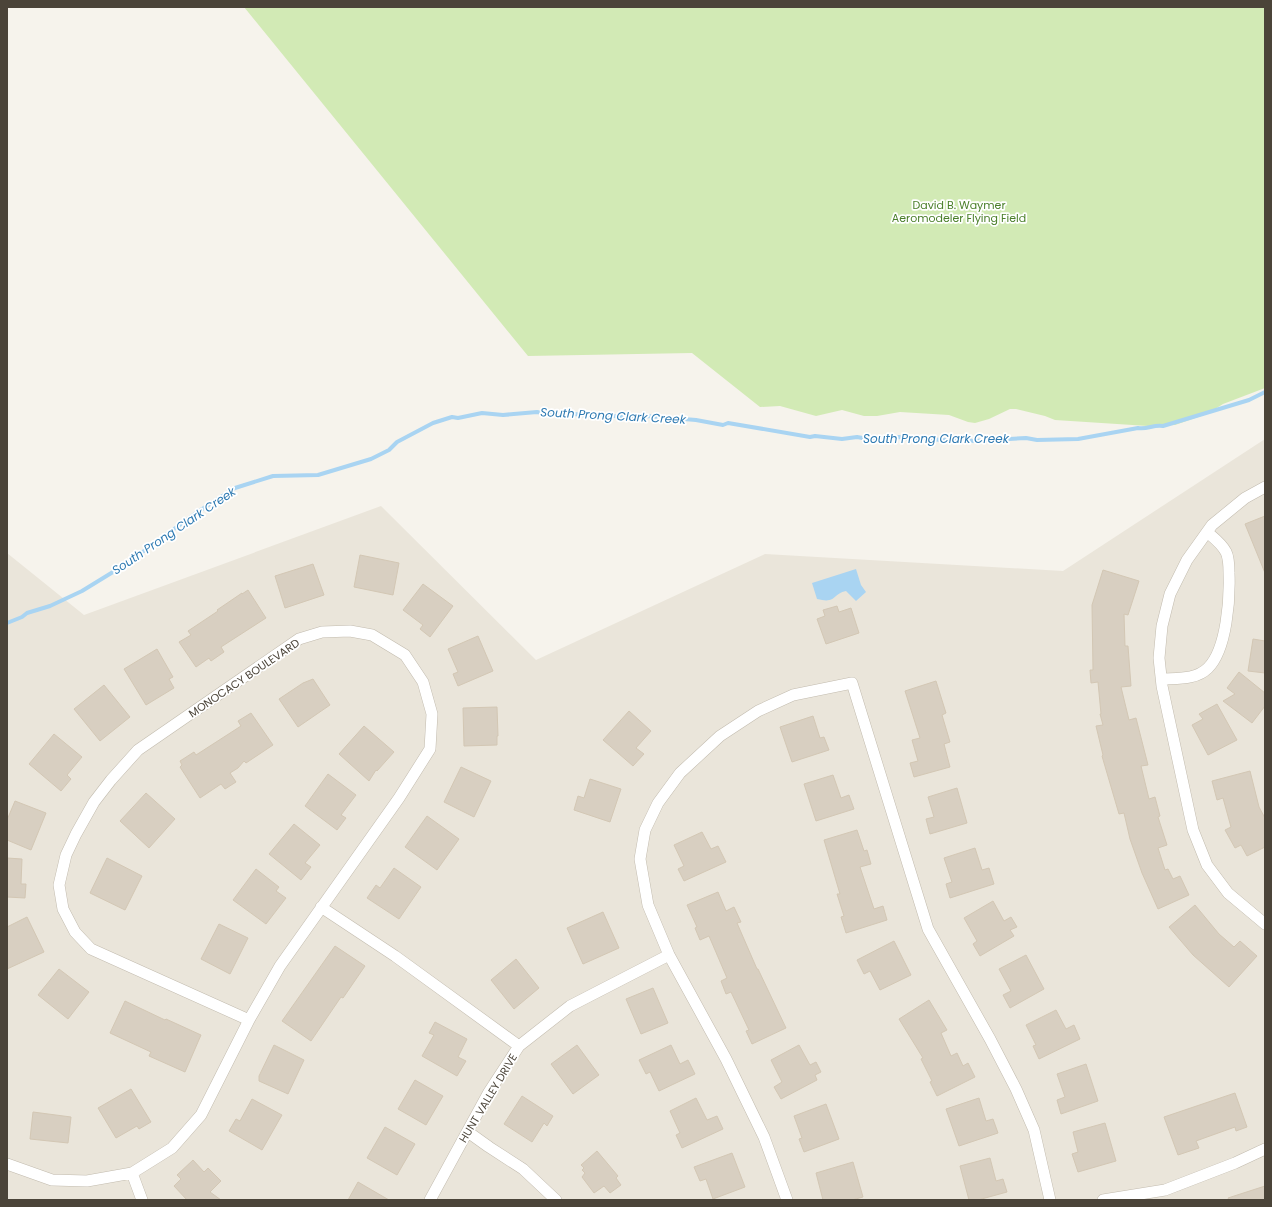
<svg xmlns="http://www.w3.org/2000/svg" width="1272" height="1207" viewBox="0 0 1272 1207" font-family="Poppins,sans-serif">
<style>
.residential{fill:#eae5da}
.green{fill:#d2eab5}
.water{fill:#a9d4f2}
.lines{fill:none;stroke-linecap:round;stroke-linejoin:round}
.stream{stroke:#a9d4f2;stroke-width:4}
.building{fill:#d8cfc1;stroke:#d3c7b4}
.minor-casing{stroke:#c2bbae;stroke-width:12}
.minor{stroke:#fff;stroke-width:11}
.labels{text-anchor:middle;stroke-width:3.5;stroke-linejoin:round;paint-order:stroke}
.park-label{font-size:11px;fill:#4a7f2a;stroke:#fff}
.street-label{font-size:11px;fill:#4b4439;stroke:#fff}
.water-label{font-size:12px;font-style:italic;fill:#2e7ab2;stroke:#fff}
</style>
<rect width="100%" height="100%" fill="#f6f3ec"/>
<path class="residential" d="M1265 439V1200H7V553L84 615 381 506 536 660 765 554 1063 571Z"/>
<path class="green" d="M244 7H1265V388L1223 404 1207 414 1175 425 1148 426 1055 420 1045 416 1016 409H1010L989 419 975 423 968 422 949 415 900 412 877 416H864L842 410 816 416 780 406 760 407 692 353 528 356Z"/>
<path class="water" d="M856 569 861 585 866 592 856 601 846 591C832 594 837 604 817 599L812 583Z"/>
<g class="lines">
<path class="stream" d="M7 623 22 617 27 613 50 606 82 591 126 564 196 513 235 488 273 476 318 475 371 459 389 450 397 442 433 423 452 417 458 418 482 413 503 415 537 412 548 414 568 413 595 417 600 415 627 417 647 416 696 420 723 425 728 423 810 437 815 436 842 439 857 437 868 439 899 437 910 439 915 438 942 440 962 439 973 441 1026 438 1037 440 1078 439 1138 428C1147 430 1154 424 1163 426L1249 400 1265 392"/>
</g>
<path class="building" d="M1265 516V573L1245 524Z
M360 555 399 563 393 595 354 587Z
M313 564 324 595 285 608 275 576Z
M1103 570 1139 581 1128 615 1124 614 1125 646H1128L1131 686 1121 687 1129 720 1136 718 1148 765 1141 766 1149 799 1155 797 1160 816 1158 817 1167 845 1158 848 1165 870 1168 869 1173 879 1180 876 1189 895 1158 909 1142 873 1130 839 1124 813 1119 814 1102 756 1103 755 1096 726 1103 725 1100 714H1101L1098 682 1091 683 1090 670H1093L1092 605Z
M423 584 453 606 430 637 420 629 423 625 403 610Z
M248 590 266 618 221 647 224 652 211 661 209 658 196 667 179 642 191 635 188 631 218 611 217 610 242 593V594Z
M837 606 839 612 851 608 859 633 826 644 817 619 825 616 823 610Z
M478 636 493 671 458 686 453 674 458 672 448 649Z
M1253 639 1265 641V673L1248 671Z
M157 649 173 677 169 679 174 688 146 705 124 669Z
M1239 672 1265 693V706L1252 723 1223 701 1235 694 1227 688Z
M313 679 330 705 298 727 279 699 303 683Z
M936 681 946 713 942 715 950 742 944 744 950 767 914 777 910 763 918 761 912 740 920 738 905 691Z
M104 685 130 717 100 741 74 709Z
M1217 704 1237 740 1208 755 1192 725 1203 719 1199 714Z
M497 707 498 736H497V745L464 746 463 708Z
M629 711 651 731 636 748 644 754 633 766 603 740Z
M251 713 273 745 246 763 244 761 238 768 230 773 236 782 225 789 221 784 200 798 180 767 182 765 180 761 194 752 196 755 241 726 238 721Z
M813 716 820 738 824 737 829 750 792 762 780 727Z
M364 726 394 752 377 771 376 770 369 781 339 754Z
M54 734 82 757 67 775 71 779 61 791 29 764Z
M461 767 491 781 474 817 444 802Z
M1250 771 1259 807 1265 818V847L1247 856 1241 845 1235 848 1225 830 1231 827 1223 798 1217 800 1212 781Z
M328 774 356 795 341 815 346 818 337 830 305 806Z
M833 775 841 798 849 795 854 809 816 821 804 784Z
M590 779 621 789 610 822 574 810 578 796 584 798Z
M957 788 967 823 930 834 926 819 934 817 928 797Z
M146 793 175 819 149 848 120 821Z
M15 801 46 813 31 850 7 840V820Z
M427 816 459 839 437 870 405 847Z
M294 824 320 845 305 863 311 867 301 880 269 854Z
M857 830 864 851 867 850 871 864 860 867 874 909 883 906 887 920 846 933 841 917 844 916 837 894H840L824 840Z
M702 832 711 849 718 846 726 862 684 881 678 869 684 866 674 845Z
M975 848 982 870 989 868 994 884 950 898 946 884 952 882 944 858Z
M7 858 22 859 21 884H26L25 898 7 897Z
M107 858 142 876 125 910 90 893Z
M394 868 421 887 399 919 367 898 376 885 380 888Z
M256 869 279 887 276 891 286 898 266 924 233 900Z
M718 892 726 911 734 907 741 922 737 923 757 969H758L786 1028 752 1044 746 1031 749 1030 731 992 726 994 721 981 727 978 709 936 700 940 695 928 697 927 687 905Z
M993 901 1004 921 1011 917 1017 927 1010 930 1014 936 980 956 973 944 977 941 964 918Z
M1195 905 1219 934 1234 947 1240 941 1257 956 1229 987 1193 955 1169 927Z
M603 912 619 948 583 964 567 928Z
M27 917 44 952 7 969V927Z
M219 924 248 938 230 974 201 959Z
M894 941 911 975 880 990 870 971 864 974 857 960Z
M335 946 365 966 343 998 341 997 311 1041 282 1021Z
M1026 955 1044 989 1010 1008 1003 995 1011 991 999 969Z
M516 959 539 988 514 1009 491 980Z
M59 969 89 992 68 1019 38 995Z
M653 988 668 1023 641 1034 626 999Z
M929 1000 947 1030 941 1033 951 1056 957 1053 963 1066 968 1063 975 1077 937 1096 930 1082 932 1081 921 1059 923 1058 899 1019Z
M125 1001 165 1020 166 1019 201 1035 185 1072 149 1056 151 1052 110 1033Z
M1056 1010 1066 1029 1074 1025 1080 1039 1039 1059 1033 1046 1036 1045 1026 1025Z
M435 1022 467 1039 458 1057 466 1061 457 1076 422 1056 434 1035 429 1033Z
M274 1045 304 1060 288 1094 259 1081V1076Z
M577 1045 599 1075 573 1094 551 1064Z
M671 1045 680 1064 688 1060 695 1074 659 1091 650 1072 646 1074 639 1060Z
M799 1045 810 1065 816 1062 821 1072 815 1075 817 1080 781 1099 774 1087 782 1082 771 1060Z
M1086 1064 1098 1101 1061 1114 1057 1100 1065 1097 1057 1074Z
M415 1080 443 1096 426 1125 398 1109Z
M131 1089 151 1122 139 1129 137 1126 116 1138 98 1108Z
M1235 1093 1247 1127 1236 1131 1235 1127 1207 1137 1196 1141 1199 1148 1178 1155 1164 1117Z
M522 1096 553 1116 547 1126 544 1123 532 1142 504 1124Z
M696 1098 707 1120 717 1116 723 1129 682 1148 676 1135 680 1133 670 1111Z
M979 1098 986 1121 993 1119 998 1133 959 1146 946 1109Z
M252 1099 282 1115 262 1150 229 1131 236 1119 240 1121Z
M826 1104 839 1139 804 1152 799 1139 802 1138 794 1116Z
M33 1112 71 1117 68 1143 30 1139Z
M1105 1123 1116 1161 1078 1172 1072 1154 1078 1152 1073 1132Z
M385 1127 415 1144 397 1175 367 1158Z
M597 1151 618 1176 616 1178 621 1185 610 1193 604 1186 594 1193 582 1177 585 1173 582 1170 584 1168 581 1165Z
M732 1153 745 1187 713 1199 706 1179 700 1181 694 1167Z
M990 1158 996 1181 1003 1179 1007 1192 978 1200H969L960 1166Z
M193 1160 204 1172 208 1168 221 1181 210 1192 221 1200H187L174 1186 181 1179 177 1175Z
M853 1162 863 1197 852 1200H823L816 1173Z
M358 1182 389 1200H348Z
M1265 1186V1200H1229L1228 1198Z"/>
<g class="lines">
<defs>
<path id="minor" d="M1265 487 1245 498 1212 525 1187 560 1170 594 1162 626 1159 658 1162 686 1193 830 1207 865 1228 893 1265 924
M1162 679C1177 678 1196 680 1208 668 1227 649 1230 598 1229 573 1229 566 1229 558 1226 552 1222 544 1214 538 1207 532
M321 907 395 956 519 1046
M468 1132 489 1147 523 1169 556 1200
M7 1164 52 1180 87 1181 132 1173 172 1148 201 1115 249 1020 280 966 399 798 430 749 432 714 423 682 405 655 372 635 350 631 322 632 299 639 138 750 111 780 94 802 76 834 66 855 59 885 63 909 75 932 91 949 249 1020
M132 1173 142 1200
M430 1200 489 1092 519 1046 570 1006 669 955
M787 1200 764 1137 726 1059 669 955 648 905 640 859 645 830 658 803 680 773 720 736 758 711 793 695 852 683 928 929 990 1039 1016 1089 1034 1130 1050 1200
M1103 1200 1165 1190 1235 1163 1265 1149"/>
</defs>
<use href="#minor" class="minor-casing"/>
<use href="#minor" class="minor"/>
</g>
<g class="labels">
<g class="park-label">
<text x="959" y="209">David B. Waymer<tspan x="959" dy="13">Aeromodeler Flying Field</tspan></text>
</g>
<g class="street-label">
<text transform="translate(244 678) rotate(-34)" y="4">MONOCACY BOULEVARD</text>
<text transform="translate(488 1098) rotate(-59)" y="4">HUNT VALLEY DRIVE</text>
</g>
<g class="water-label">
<text transform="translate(613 416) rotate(3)" y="4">South Prong Clark Creek</text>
<text x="936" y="443">South Prong Clark Creek</text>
<text transform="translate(174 531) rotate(-34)" y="4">South Prong Clark Creek</text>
</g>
</g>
<rect width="1272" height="1207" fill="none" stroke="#4b4439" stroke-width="16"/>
</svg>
